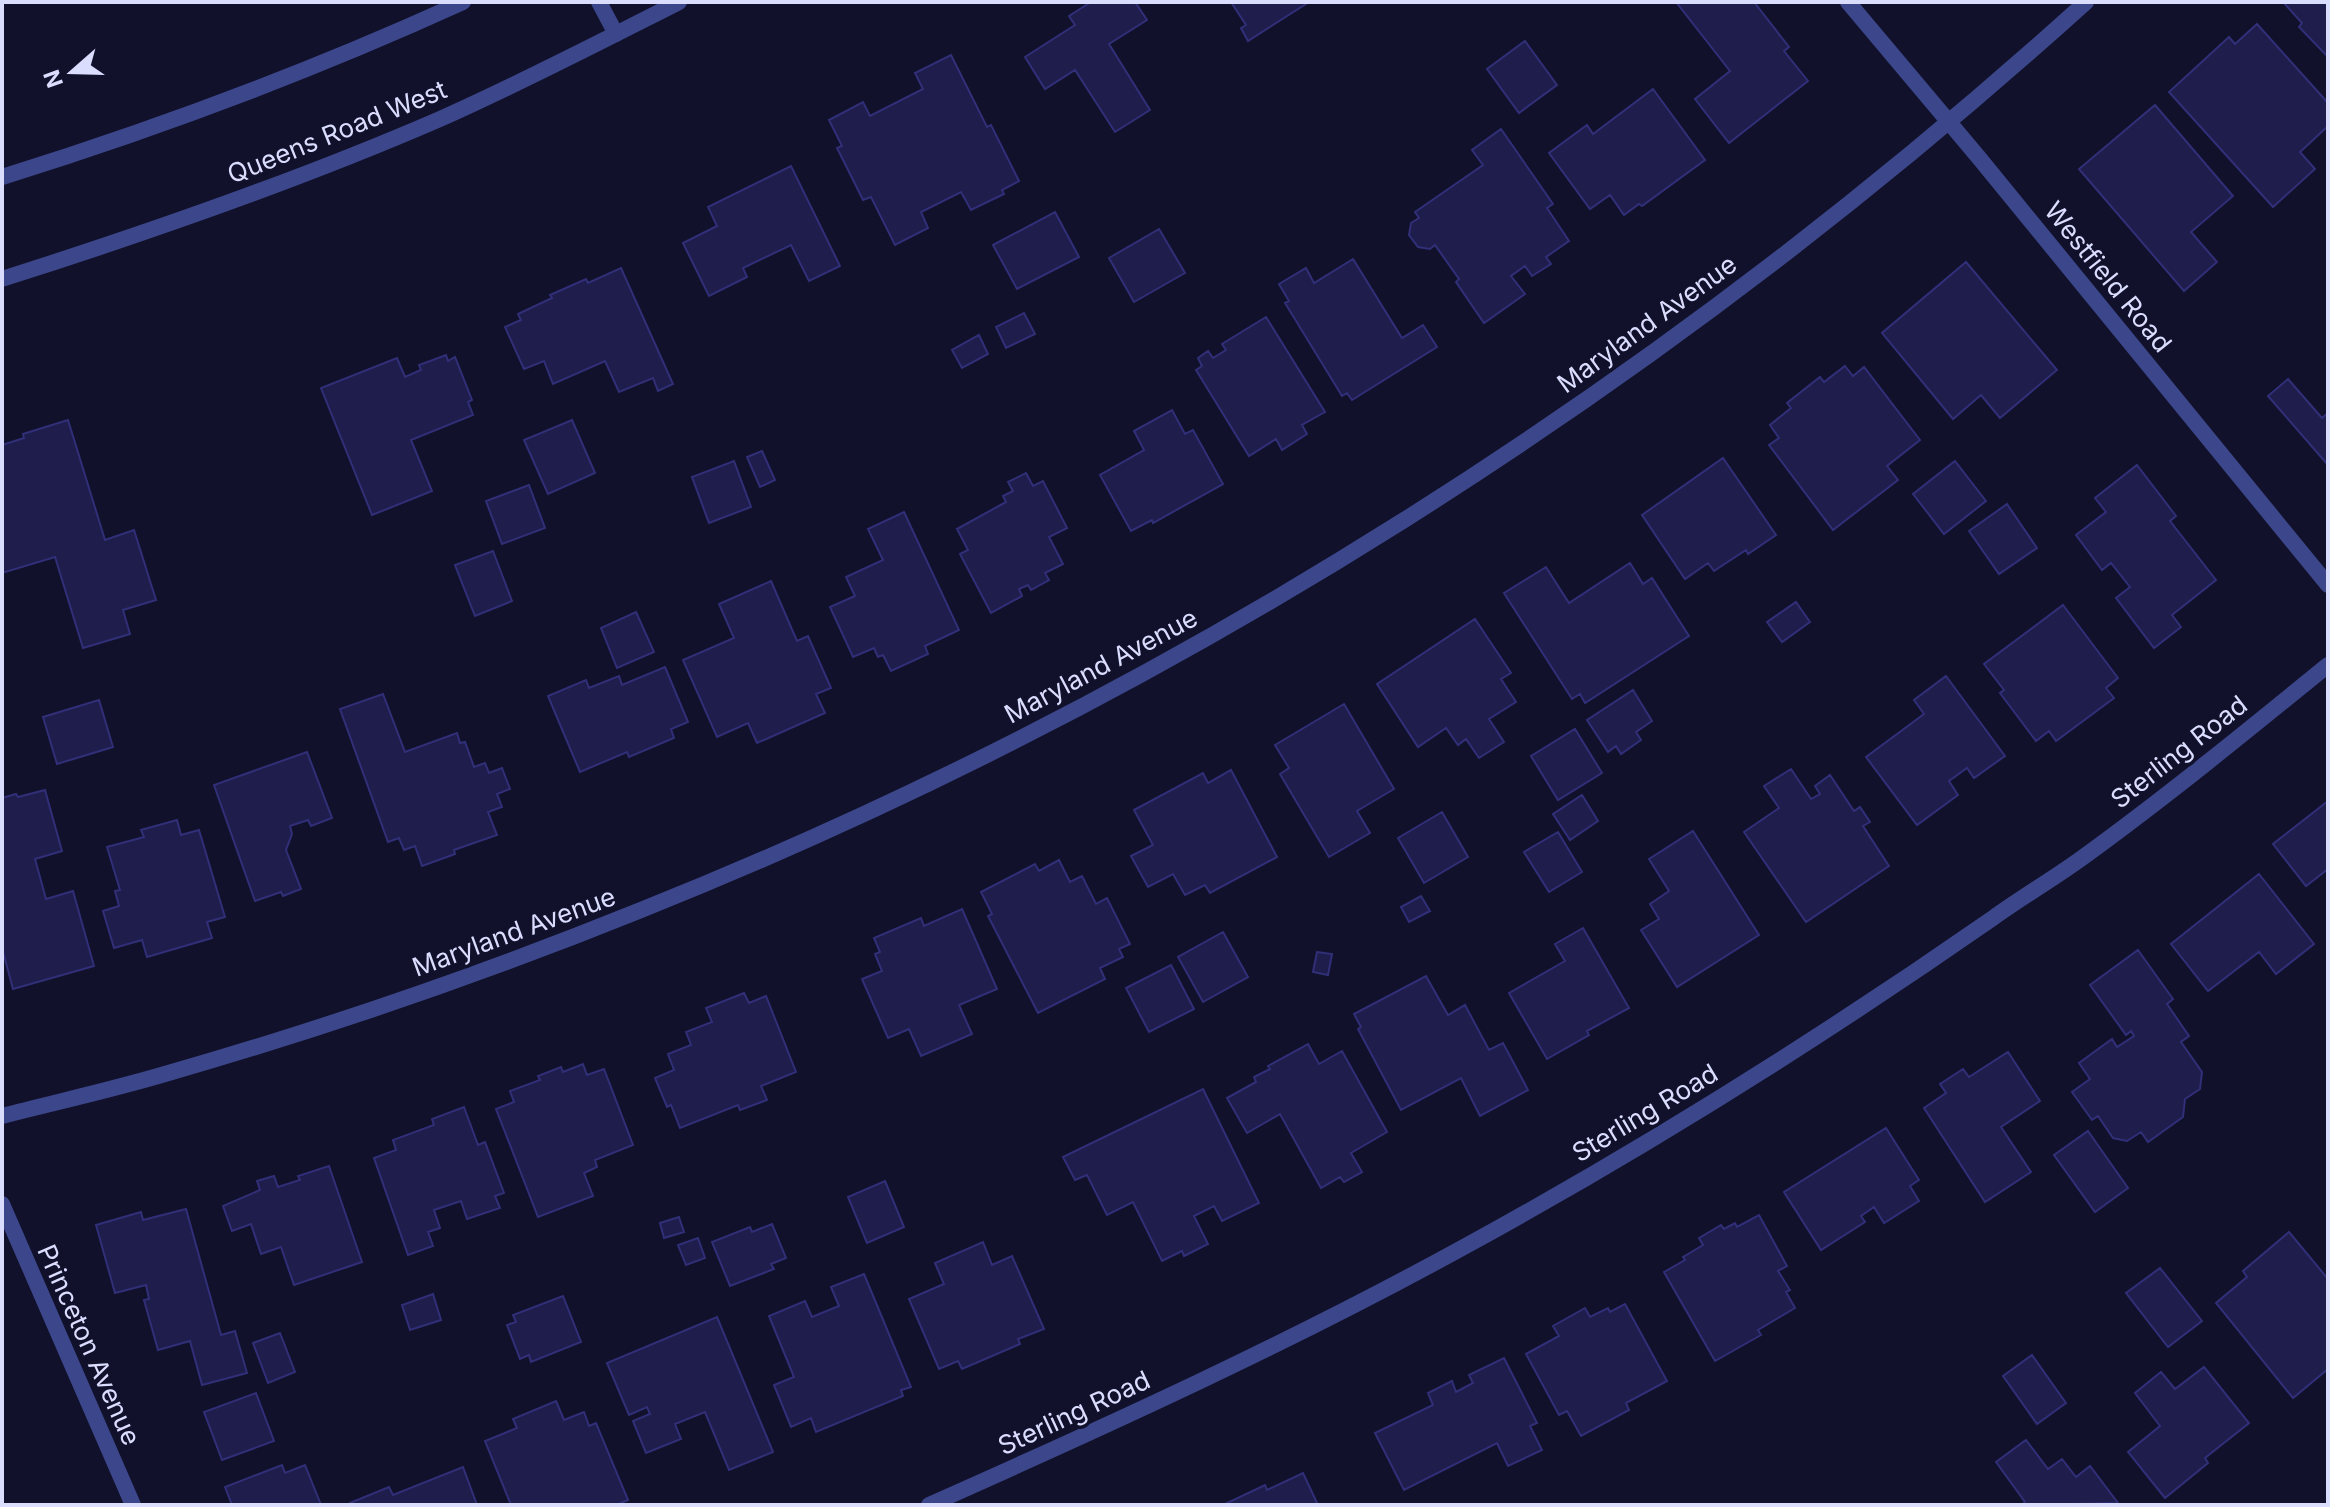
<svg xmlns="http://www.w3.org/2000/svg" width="2330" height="1507" viewBox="0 0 2330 1507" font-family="Inter,sans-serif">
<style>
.building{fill:#1f1d4c;stroke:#312f78;stroke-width:2}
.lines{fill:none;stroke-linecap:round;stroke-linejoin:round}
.minor{stroke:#3c468a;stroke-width:16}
.tertiary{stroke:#3c468a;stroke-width:16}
.labels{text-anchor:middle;stroke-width:7;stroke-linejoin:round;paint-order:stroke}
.street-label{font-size:26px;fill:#dbddff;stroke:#11112b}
</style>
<rect width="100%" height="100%" fill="#11112b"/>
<path class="building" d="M1091 2H1135L1147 20 1109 44 1150 110 1115 132 1075 70 1045 89 1025 57 1075 25 1069 16Z
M1231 2H1309L1248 41 1241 28 1246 25Z
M1676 2H1754L1789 47 1784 51 1808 81 1729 143 1695 99 1730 71Z
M2283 2H2328V57L2299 27 2302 23Z
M2257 24 2328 103V126L2300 152 2315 169 2273 207 2169 92 2229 37 2235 44Z
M1525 41 1557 85 1519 113 1487 69Z
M951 55 987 127 991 125 1019 181 1002 190 1004 194 971 210 961 192 921 212 928 228 895 245 871 197 863 200 837 148 842 146 829 120 863 102 870 116 923 89 915 73Z
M1653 89 1705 160 1642 206 1639 204 1624 215 1610 195 1590 209 1549 153 1587 125 1593 134Z
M2155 105 2233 196 2191 232 2217 262 2184 291 2079 169Z
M1501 129 1553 204 1547 208 1569 241 1546 257 1551 264 1532 276 1525 266 1511 276 1525 294 1484 323 1456 282 1459 279 1435 245 1430 249 1418 247 1409 235 1411 223 1419 218 1415 212 1483 165 1472 150Z
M791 166 840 266 809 281 791 245 743 268 747 277 709 296 683 243 717 226 708 207Z
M1055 212 1079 257 1017 289 993 245Z
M1159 229 1185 273 1134 302 1109 258Z
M1353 259 1402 338 1423 325 1437 347 1352 400 1347 393 1342 396 1285 303 1289 301 1279 284 1306 268 1314 283Z
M1966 262 2057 370 2000 418 1981 395 1953 419 1882 333Z
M621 268 673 384 658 391 653 378 619 392 605 361 553 384 544 361 524 369 505 327 521 320 518 314 552 298 550 295 586 279 588 283Z
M1024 313 1035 334 1006 348 996 327Z
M1266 317 1325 412 1302 425 1307 434 1282 450 1276 439 1249 456 1196 370 1202 366 1198 358 1208 351 1213 358 1226 350 1222 344Z
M979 335 988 354 962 368 952 350Z
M446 355 448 361 455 357 472 400 468 402 473 415 411 440 432 491 372 515 321 388 397 358 405 377 421 370 419 365Z
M1845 366 1853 376 1864 367 1920 440 1887 466 1898 480 1833 530 1769 445 1779 438 1770 425 1791 408 1787 403 1820 377 1824 382Z
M2288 379 2322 418 2328 413V465L2268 396Z
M1172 410 1185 434 1193 430 1223 484 1153 523 1152 520 1131 531 1100 475 1144 450 1134 431Z
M68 420 105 540 134 530 156 600 123 610 130 634 83 648 55 557 2 573V445L24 438 23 434Z
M572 420 595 473 548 494 524 440Z
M762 451 775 480 760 487 747 457Z
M1723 458 1776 535 1748 554 1746 550 1714 571 1708 563 1685 579 1642 515Z
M734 461 751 507 709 523 692 477Z
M1955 461 1986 501 1944 534 1913 494Z
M2137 465 2176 516 2170 521 2216 580 2172 615 2181 627 2154 648 2116 598 2130 587 2111 563 2102 570 2076 535 2106 512 2095 498Z
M1026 473 1033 486 1043 481 1067 528 1049 537 1063 564 1045 573 1049 580 1031 590 1028 585 1019 589 1022 596 991 613 960 554 968 550 957 529 1006 502 1003 496 1013 491 1008 482Z
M529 485 545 528 502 544 486 501Z
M2007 504 2037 548 1999 574 1969 531Z
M904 512 959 630 925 646 928 654 891 671 883 655 878 657 874 648 853 657 830 607 855 596 846 577 883 560 868 529Z
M493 551 512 601 475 616 455 565Z
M1630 563 1643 584 1652 578 1689 636 1585 703 1580 694 1572 699 1504 593 1546 567 1569 603Z
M771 581 797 641 808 636 831 688 816 694 825 713 757 743 748 723 717 737 683 660 734 638 719 604Z
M1796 602 1810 622 1782 642 1767 622Z
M2063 605 2118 678 2106 688 2114 698 2056 741 2049 731 2036 741 2000 693 2004 690 1984 664Z
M636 612 654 652 617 668 601 628Z
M1475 619 1511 673 1501 679 1516 702 1489 719 1504 742 1479 758 1466 739 1458 745 1446 728 1418 747 1377 684Z
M665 667 688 722 671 729 674 738 629 757 627 752 580 772 548 696 586 680 589 688 619 676 622 685Z
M1946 676 2005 756 1974 778 1967 768 1949 781 1958 795 1917 825 1866 757 1924 714 1914 700Z
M1633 690 1652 721 1636 732 1641 740 1621 754 1616 746 1608 752 1587 720Z
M383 694 405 752 457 733 460 743 465 742 474 767 485 763 489 773 502 768 510 789 497 794 502 807 488 812 497 835 454 850 455 854 422 866 415 846 404 850 399 838 388 842 340 709Z
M99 700 113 747 57 764 43 717Z
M1344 704 1394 789 1357 811 1370 833 1329 857 1280 774 1289 768 1275 745Z
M1575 729 1602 773 1558 800 1531 756Z
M307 752 332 818 311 826 308 820 290 826 292 834 286 850 301 889 283 896 281 892 255 901 214 785Z
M1791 769 1811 799 1820 794 1815 786 1830 775 1854 811 1860 807 1870 822 1863 826 1889 866 1806 922 1744 832 1779 808 1764 786Z
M1231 770 1277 857 1210 893 1205 885 1185 895 1173 874 1148 887 1131 856 1153 845 1134 810 1203 773 1208 783Z
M45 790 62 851 35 859 46 899 73 891 94 966 13 989 2 948V798L16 794 18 797Z
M1582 795 1598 821 1570 840 1553 814Z
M2328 801V869L2306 886 2273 844Z
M1442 812 1468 857 1424 883 1398 838Z
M177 820 181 835 199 830 225 917 207 922 212 938 147 957 142 940 114 948 103 911 119 906 115 891 120 890 107 847 144 837 141 830Z
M1693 831 1759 935 1677 987 1641 930 1659 919 1650 904 1669 891 1649 859Z
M1558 832 1582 872 1549 892 1524 852Z
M1059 860 1070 882 1082 876 1096 904 1107 898 1130 944 1119 949 1123 957 1100 968 1105 979 1038 1013 988 916 992 914 981 892 1035 864 1039 871Z
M2259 874 2314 944 2276 974 2259 952 2208 991 2171 944Z
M1421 896 1430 911 1409 922 1401 907Z
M962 909 997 989 959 1005 972 1034 921 1056 909 1029 888 1038 862 979 882 971 875 954 880 952 874 938 921 918 924 926Z
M1583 928 1629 1008 1587 1031 1589 1035 1547 1059 1509 993 1565 961 1555 944Z
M1223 932 1248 977 1203 1002 1178 957Z
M2138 950 2173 999 2167 1004 2189 1036 2181 1042 2202 1072 2200 1089 2185 1099 2183 1117 2148 1142 2141 1132 2127 1141 2113 1138 2098 1116 2092 1120 2072 1092 2090 1079 2079 1063 2112 1039 2117 1047 2134 1036 2131 1031 2126 1035 2090 985Z
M1317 952 1332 954 1328 975 1313 972Z
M1171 965 1194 1009 1149 1032 1126 988Z
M1426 976 1448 1015 1465 1005 1489 1050 1503 1043 1528 1090 1480 1116 1461 1078 1401 1110 1358 1029 1361 1027 1354 1014Z
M744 993 749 1003 766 996 796 1072 761 1086 767 1100 740 1110 738 1105 680 1128 671 1105 667 1107 655 1078 674 1070 668 1054 691 1045 686 1032 712 1022 706 1008Z
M1308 1044 1319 1064 1342 1051 1387 1132 1351 1153 1362 1172 1344 1182 1340 1177 1321 1188 1280 1114 1247 1133 1227 1098 1256 1082 1254 1077 1270 1069 1268 1066Z
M2008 1052 2040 1101 2001 1127 2031 1172 1985 1202 1924 1108 1946 1093 1940 1084 1963 1069 1969 1077Z
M583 1064 587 1075 604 1069 633 1145 595 1160 597 1167 584 1173 593 1196 538 1217 496 1109 514 1102 510 1091 540 1080 538 1076 561 1067 563 1072Z
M1203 1089 1259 1203 1222 1221 1214 1206 1194 1216 1208 1244 1184 1256 1182 1251 1162 1261 1133 1202 1107 1215 1087 1175 1075 1180 1063 1157Z
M464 1107 478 1145 485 1142 504 1193 495 1196 500 1208 467 1219 461 1201 434 1210 440 1228 428 1232 433 1246 408 1255 374 1158 396 1150 393 1140 434 1125 432 1119Z
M1886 1128 1919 1180 1910 1186 1919 1201 1884 1223 1874 1207 1861 1216 1865 1222 1821 1250 1784 1192Z
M2088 1131 2128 1188 2095 1212 2054 1155Z
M329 1166 362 1262 294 1285 281 1247 261 1254 251 1224 232 1231 223 1206 260 1190 257 1181 274 1176 278 1187 300 1180 298 1176Z
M885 1181 904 1227 867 1243 848 1197Z
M186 1209 221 1335 235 1331 247 1373 202 1385 190 1341 158 1350 144 1300 149 1299 146 1285 115 1293 96 1225 141 1212 143 1220Z
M1759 1215 1787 1266 1778 1271 1790 1290 1786 1292 1795 1308 1758 1330 1761 1335 1715 1361 1664 1272 1685 1260 1683 1257 1703 1245 1699 1238 1721 1225 1724 1229 1735 1223 1737 1227Z
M679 1217 684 1232 664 1238 660 1223Z
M772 1224 786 1258 771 1264 774 1269 730 1286 712 1242 750 1227 752 1232Z
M2289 1232 2328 1279V1369L2293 1398 2216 1303 2247 1277 2243 1271Z
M698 1238 705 1258 686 1265 678 1245Z
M983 1242 992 1265 1012 1256 1044 1329 1018 1339 1020 1344 962 1369 958 1361 939 1369 909 1299 944 1284 935 1263Z
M2160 1268 2202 1321 2168 1347 2126 1293Z
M864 1274 911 1387 901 1390 903 1396 816 1432 811 1418 791 1427 774 1385 794 1377 769 1316 805 1301 812 1317 839 1306 831 1287Z
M433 1294 441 1320 410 1330 402 1305Z
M563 1296 581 1342 531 1362 529 1355 520 1359 507 1325 516 1322 513 1315Z
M1625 1304 1667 1381 1626 1403 1629 1410 1581 1436 1567 1411 1559 1415 1526 1354 1559 1336 1553 1326 1585 1308 1590 1317 1608 1308 1610 1312Z
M717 1317 773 1452 729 1470 705 1412 675 1424 681 1439 646 1453 633 1421 650 1414 647 1407 629 1415 607 1363Z
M280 1333 295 1372 268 1383 253 1343Z
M2032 1355 2066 1403 2037 1424 2003 1376Z
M1504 1358 1537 1423 1530 1426 1542 1450 1508 1466 1497 1443 1404 1490 1375 1433 1433 1405 1428 1393 1452 1381 1456 1392 1473 1383 1469 1375Z
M2204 1367 2249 1423 2205 1458 2208 1463 2165 1498 2128 1452 2160 1426 2135 1393 2161 1372 2175 1389Z
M256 1393 274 1441 222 1460 204 1412Z
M556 1401 564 1420 584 1412 589 1426 596 1423 628 1500 616 1505H511L485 1441 517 1428 513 1419Z
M2026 1440 2048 1469 2062 1459 2076 1477 2090 1466 2118 1503 2022 1505 2025 1502 1996 1462Z
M282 1465 285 1473 305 1465 321 1505H232L225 1487Z
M463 1467 477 1505H350V1503L389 1487 393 1495Z
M1303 1473 1318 1505H1223L1265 1485 1267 1490Z"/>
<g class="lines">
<path class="minor" d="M599 2 616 34
M1848 2 1980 159 2328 585
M2 1116C56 1102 111 1090 165 1074 326 1028 485 973 641 910 1172 698 1663 385 2086 2
M929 1505C1109 1425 1289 1343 1462 1248 1645 1148 1822 1037 1993 918 2022 897 2053 879 2082 858 2166 797 2247 731 2328 665"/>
<path class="tertiary" d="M2 177C159 128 314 70 463 2
M2 279C150 232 297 181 440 119 521 83 600 42 679 2
M2 1204 133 1505"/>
</g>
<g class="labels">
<g class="street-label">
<text transform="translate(337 132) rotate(-22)" y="9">Queens Road West</text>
<text transform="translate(2108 277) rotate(51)" y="9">Westfield Road</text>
<text transform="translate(1647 324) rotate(-36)" y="9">Maryland Avenue</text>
<text transform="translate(1101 666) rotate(-28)" y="9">Maryland Avenue</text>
<text transform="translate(2179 752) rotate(-38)" y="9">Sterling Road</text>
<text transform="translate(514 932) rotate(-20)" y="9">Maryland Avenue</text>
<text transform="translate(1645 1113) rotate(-31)" y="9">Sterling Road</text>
<text transform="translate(89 1345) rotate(66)" y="9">Princeton Avenue</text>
<text transform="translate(1074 1413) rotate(-25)" y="9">Sterling Road</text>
</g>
</g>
<rect width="2330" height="1507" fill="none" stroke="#dbddff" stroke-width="8"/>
<g transform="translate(72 72) rotate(250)" stroke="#11112b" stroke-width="6" paint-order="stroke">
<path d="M0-6L14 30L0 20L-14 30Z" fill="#dbddff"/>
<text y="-12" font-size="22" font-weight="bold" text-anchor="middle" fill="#dbddff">N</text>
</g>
</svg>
